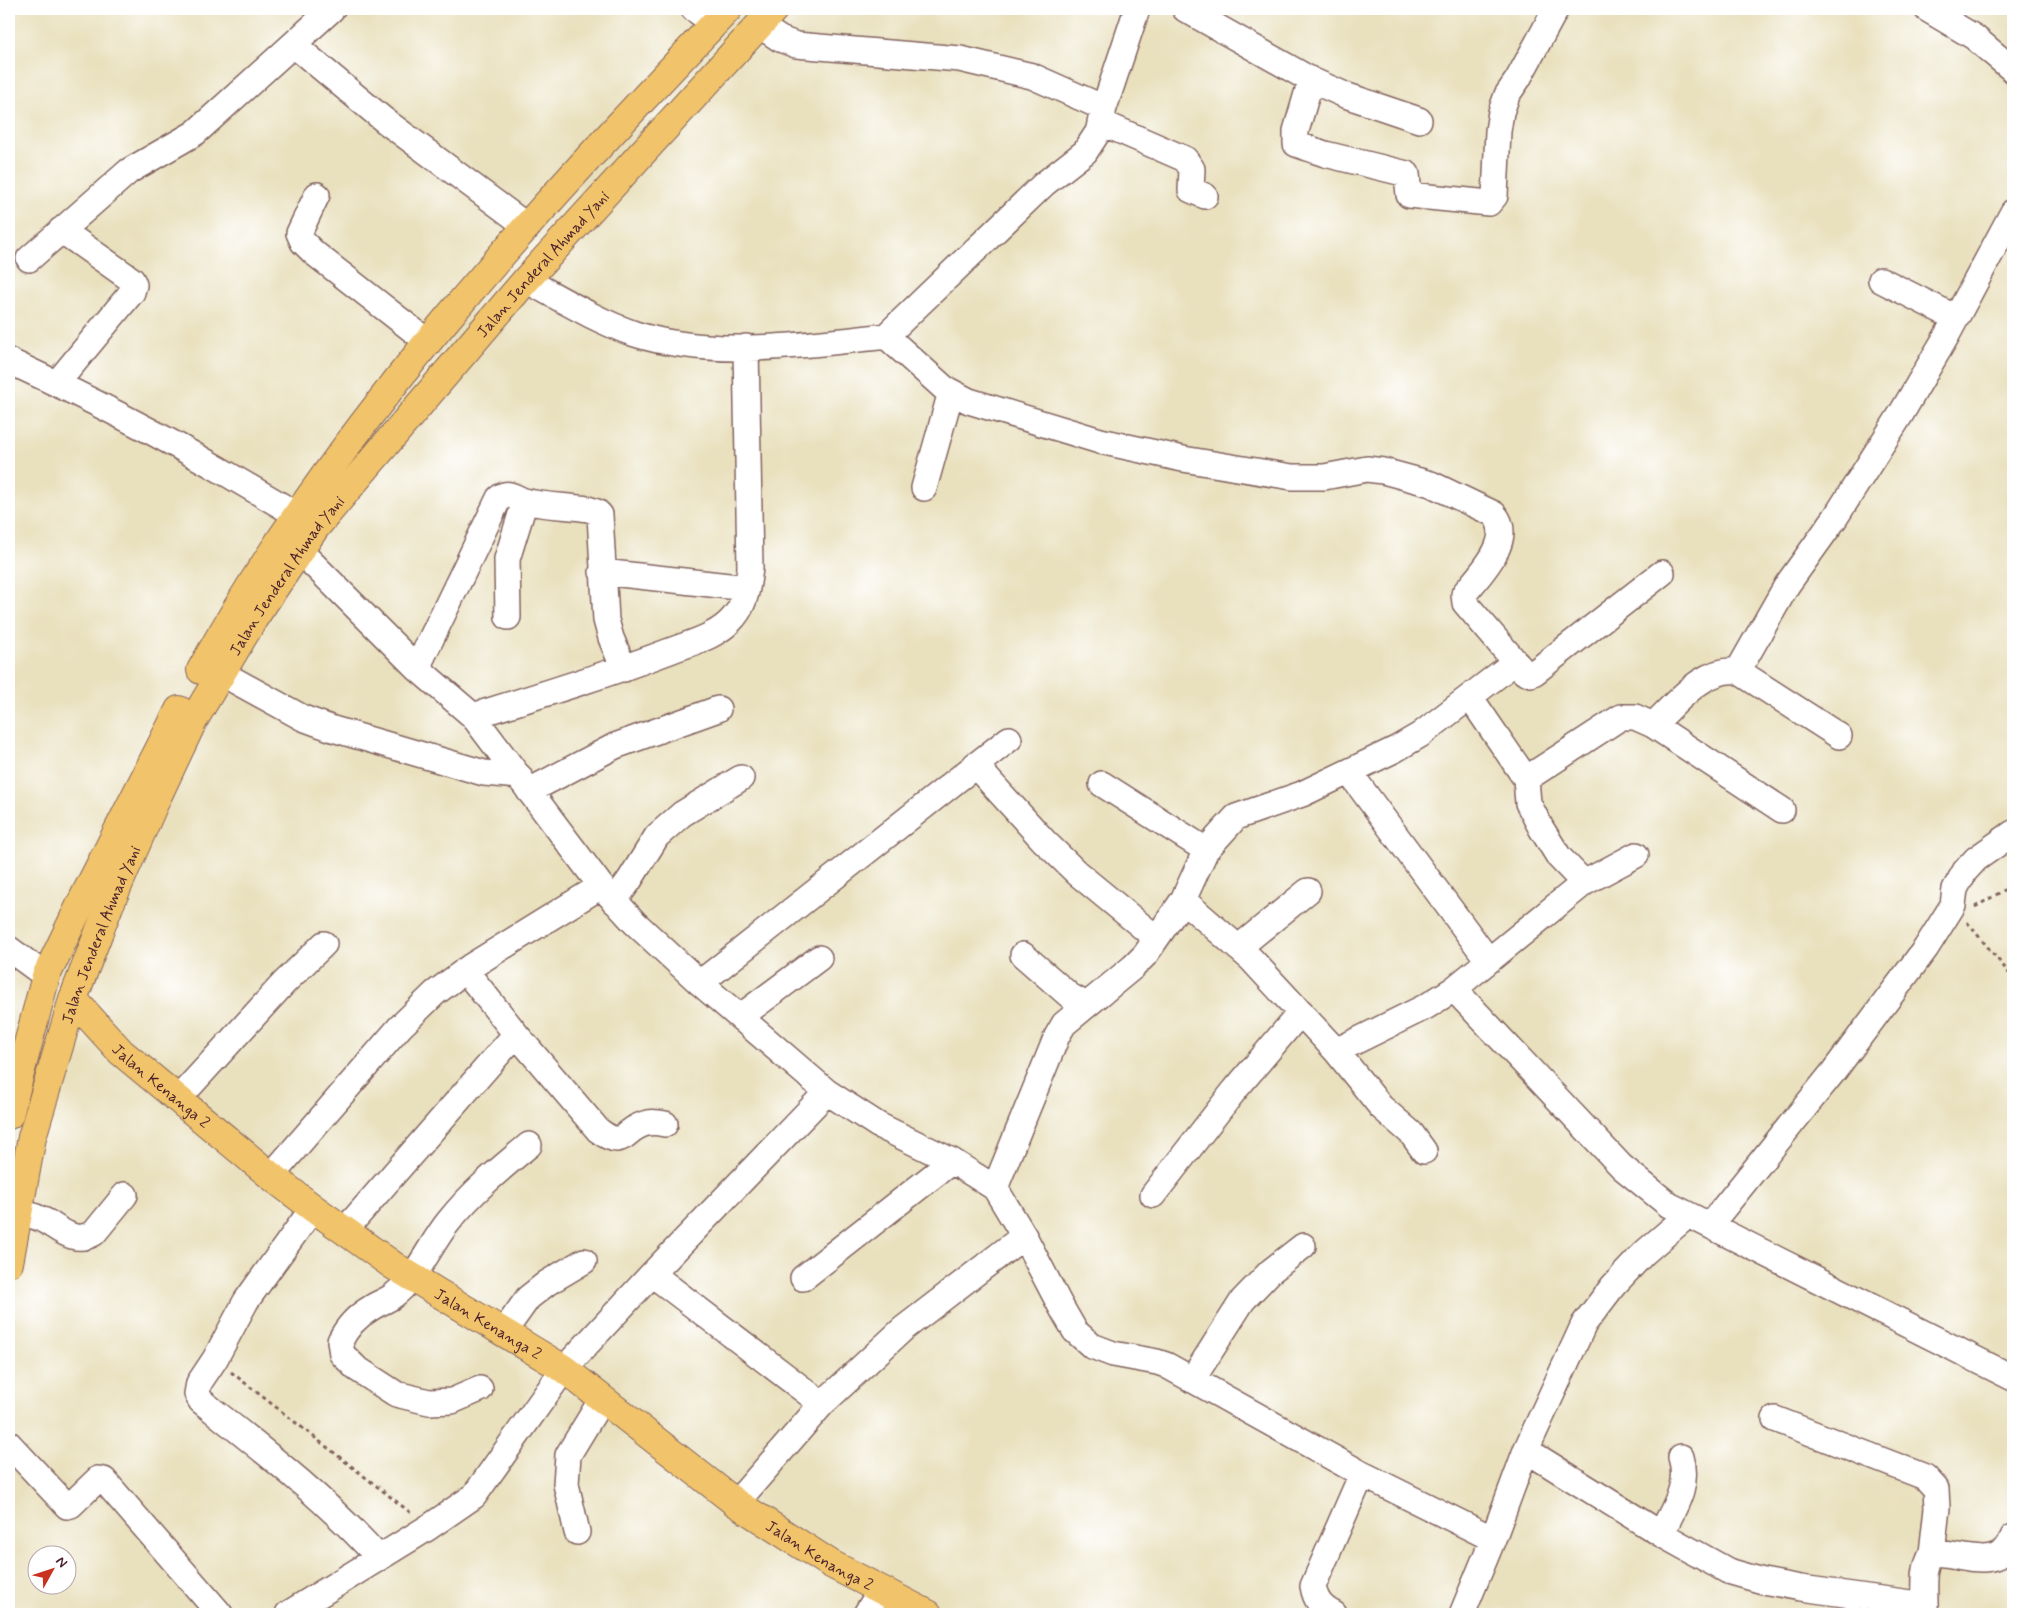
<svg xmlns="http://www.w3.org/2000/svg" width="2022" height="1623" viewBox="0 0 2022 1623" font-family="Mynerve,sans-serif">
<style>
.lines{fill:none;stroke-linecap:round;stroke-linejoin:round}
.minor-casing{stroke:#82635e;stroke-width:28}
.major-casing{stroke:#82635e;stroke-width:30}
.highway-casing{stroke:#82635e;stroke-width:30}
.path{stroke:#82635e;stroke-width:3;stroke-dasharray:4 4;stroke-linecap:butt}
.minor{stroke:#fff;stroke-width:25}
.major{stroke:#f1c36a;stroke-width:28}
.highway{stroke:#f1c36a;stroke-width:28}
.labels{text-anchor:middle;stroke-width:4;stroke-linejoin:round;paint-order:stroke}
.street-label{font-size:16px;fill:#4a1f2b;stroke:#fff}
</style>
<rect width="100%" height="100%" fill="#fff"/>
<filter id="ink" filterUnits="userSpaceOnUse"><feTurbulence type="fractalNoise" baseFrequency=".02" numOctaves="2"/><feDisplacementMap in="SourceGraphic" scale="10" xChannelSelector="R" yChannelSelector="G"/><feConvolveMatrix kernelMatrix="1 2 1 2 8 2 1 2 1" color-interpolation-filters="sRGB"/></filter>
<filter id="wash" filterUnits="userSpaceOnUse"><feTurbulence type="fractalNoise" baseFrequency=".0096" numOctaves="4" result="noise"/><feDisplacementMap in="SourceGraphic" scale="20" xChannelSelector="R" yChannelSelector="G"/><feGaussianBlur stdDeviation="1.12" result="paint"/><feColorMatrix in="noise" values="0 0 0 0 0 0 0 0 0 0 0 0 0 0 0 0 0 1.4 0 .05"/><feComposite in="paint" operator="in"/></filter>
<g filter="url(#wash)">
<rect width="100%" height="100%" fill="#e9e0bd"/>
</g>
<g filter="url(#ink)">
<g class="lines">
<defs>
<path id="minor" d="M694 9 714 23
M1185 9 1311 80 1296 131V144L1325 154 1407 174 1409 195 1489 203 1495 196 1498 131 1501 112 1507 95 1518 79 1556 9
M1927 9 1974 37 2013 70
M759 25 780 39 796 45 960 59 1032 76 1104 108
M294 45 384 120 528 227
M1311 80 1345 95 1419 120
M1100 122 1185 159 1192 169 1191 190 1205 196
M317 195 299 233 303 242 314 253 428 342
M29 259 129 171 195 133 332 9
M526 280C561 299 597 321 635 334 713 359 806 345 886 336L944 388 969 401 1100 441 1183 459 1292 477H1324L1367 469 1383 471 1431 484 1494 514C1516 539 1480 574 1464 594L1465 603 1524 672 1531 674 1535 672 1662 573
M1881 280 1956 318
M886 336 1044 184 1085 152 1098 132 1104 108 1137 9
M9 361C84 396 157 433 229 475 257 492 287 508 314 526
M57 383 132 292 134 285 132 280 61 230
M924 488 951 392
M285 539 300 551 417 668 473 716 601 886 635 923 700 983 827 1092 878 1125 952 1161 995 1188 1024 1236 1060 1305 1075 1331 1092 1346 1113 1354 1157 1362 1166 1365 1362 1474 1493 1539
M602 572 747 588
M508 617 507 559 525 501
M417 668 499 498C508 490 515 498 524 501 544 506 568 506 588 509L597 512 600 515 606 620 611 638 624 669
M1738 671 1787 585 1835 518 1901 414 1946 337 2013 212
M221 673 303 718 333 729 484 773 519 776
M473 716C538 696 604 676 667 652 690 643 718 637 734 617 746 603 748 585 750 568L746 347
M1653 725C1676 704 1703 667 1738 671L1839 736
M975 765 1044 841 1077 873 1156 938
M1349 772 1488 960
M1526 779 1621 717H1635L1653 725 1782 810
M1102 784 1206 850
M529 791 615 746 718 709
M1584 883 1636 855
M1183 900 1251 959 1336 1051 1381 1107 1411 1133 1424 1151
M614 901 629 881 657 836 682 814 741 778
M1238 948 1308 891
M9 949 46 976
M1023 955 1070 996 1086 1005
M465 970 516 1034 598 1130C626 1152 623 1127 648 1123 653 1122 660 1123 665 1124
M700 983 1009 739
M1454 989 1622 1167 1669 1205 2013 1378
M740 1017 819 958
M1336 1051 1427 1006 1454 989 1584 883 1559 857 1541 828 1528 803 1526 779 1470 697
M178 1099 284 983 324 944
M271 1176 400 1027 435 993 470 967 601 886
M995 1188 1057 1036 1064 1024 1133 967 1145 955 1183 900 1206 850 1236 817 1302 794 1396 749 1420 735 1515 662
M1153 1195 1234 1091 1301 1012
M313 1208 246 1301 215 1359 199 1383 197 1394 201 1401C264 1451 325 1498 379 1558
M18 1210C27 1214 38 1217 47 1222 62 1231 76 1244 94 1233L125 1195
M1710 1225 1834 1071 1926 948 1953 905 1955 889 1965 871 1976 859 2013 833
M345 1230 516 1034
M652 1274 822 1404
M803 1278 952 1161
M503 1333 528 1298 547 1283 584 1261
M1192 1380 1243 1300 1271 1271 1303 1246
M480 1389 452 1401 429 1402 396 1394 356 1368 342 1354 340 1341C347 1327 357 1316 371 1308 378 1303 387 1301 394 1295 418 1277 430 1244 449 1221 472 1192 500 1169 529 1145
M1775 1419 1925 1477 1936 1489 1937 1508 1932 1553
M9 1444 67 1506 71 1505 98 1479 104 1480 220 1614
M1526 1450 1661 1534 1728 1571 1763 1581 1801 1588 1925 1605
M736 1503 822 1404 903 1329 1024 1236
M577 1532 566 1484 568 1455 602 1399
M1661 1534C1673 1509 1690 1486 1681 1457
M288 1614 429 1527 474 1496 564 1369 652 1274 827 1092
M866 1614 881 1590
M1334 1614C1321 1608 1315 1599 1313 1586L1362 1474
M1462 1614 1493 1539 1526 1450 1584 1324 1613 1286 1644 1253 1688 1215
M1925 1614C1926 1594 1921 1571 1932 1553 1959 1552 2000 1575 2013 1537"/>
<g id="major">
<path id="s1" d="M73 999 121 1052 271 1176 313 1208 394 1266 564 1369 736 1503 831 1564 928 1614"/>
</g>
<g id="highway">
<path d="M201 670C337 423 535 213 728 9"/>
<path d="M9 1115 46 976 85 895 179 710"/>
<path id="s2" d="M9 1263 32 1137 73 999 109 906 157 797 193 721 254 618 315 528 420 404 526 280 774 9"/>
</g>
</defs>
<use href="#minor" class="minor-casing"/>
<use href="#major" class="major-casing"/>
<use href="#highway" class="highway-casing"/>
<path class="path" d="M1975 907 2013 885
M1967 922 2009 973 2013 976
M231 1372 411 1513"/>
<use href="#minor" class="minor"/>
<use href="#major" class="major"/>
<use href="#highway" class="highway"/>
</g>
</g>
<g class="labels">
<g class="street-label">
<text dy="6" stroke="none"><textPath href="#s2" startOffset="1152">Jalan Jenderal Ahmad Yani</textPath></text>
<text dy="6" stroke="none"><textPath href="#s2" startOffset="748">Jalan Jenderal Ahmad Yani</textPath></text>
<text dy="6" stroke="none"><textPath href="#s2" startOffset="342">Jalan Jenderal Ahmad Yani</textPath></text>
<text dy="6" stroke="none"><textPath href="#s1" startOffset="124">Jalan Kenanga 2</textPath></text>
<text dy="6" stroke="none"><textPath href="#s1" startOffset="529">Jalan Kenanga 2</textPath></text>
<text dy="6" stroke="none"><textPath href="#s1" startOffset="934">Jalan Kenanga 2</textPath></text>
</g>
</g>
<rect width="2022" height="1623" fill="none" stroke="#fff" stroke-width="30"/>
<g transform="translate(52 1570) rotate(50)"><circle r="24" fill="#ffffff" stroke="#b7a5aa"/>
<path d="M0-4L9 19L0 12L-9 19Z" fill="#c8321e"/>
<text y="-8" font-size="14" font-weight="bold" text-anchor="middle" fill="#4a1f2b">N</text>
</g>
</svg>
